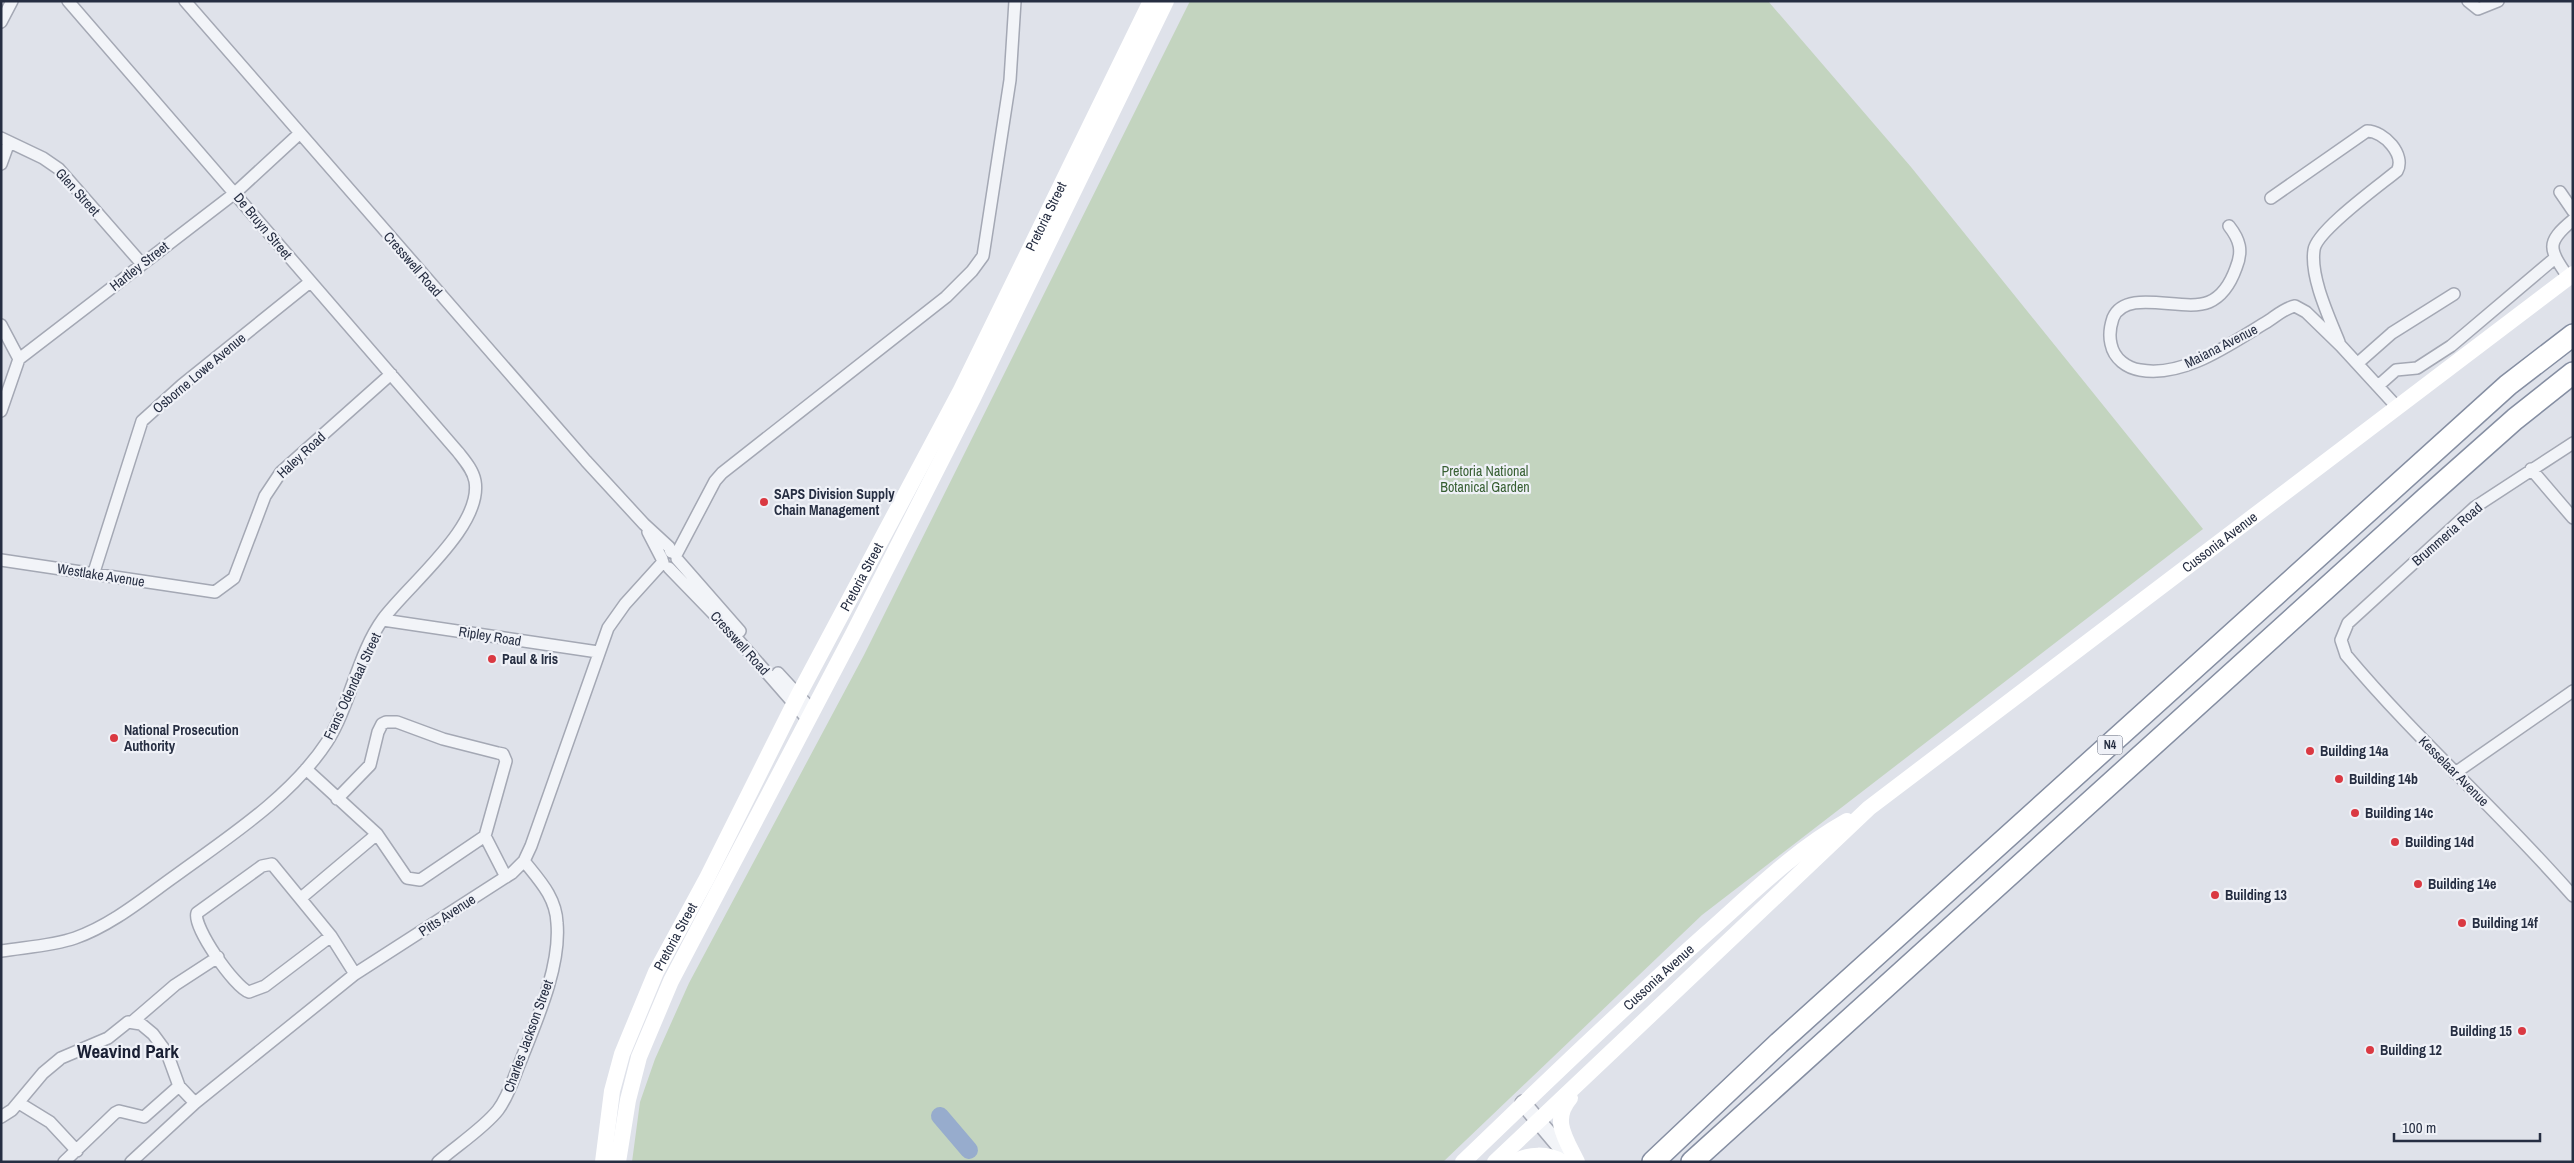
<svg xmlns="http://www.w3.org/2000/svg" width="2574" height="1163" viewBox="0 0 2574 1163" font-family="'Archivo Narrow',sans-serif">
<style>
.green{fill:#c3d4bf}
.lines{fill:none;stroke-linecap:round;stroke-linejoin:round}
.river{stroke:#97accd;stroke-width:18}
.minor-casing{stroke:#a4a8b4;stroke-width:14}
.tertiary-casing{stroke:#a4a8b4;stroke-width:18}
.motorway-casing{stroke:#858ea2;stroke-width:24}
.minor{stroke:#f2f4f8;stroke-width:11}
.tertiary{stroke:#f2f4f8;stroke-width:15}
.secondary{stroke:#fff;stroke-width:16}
.motorway{stroke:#fff;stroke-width:21}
.poi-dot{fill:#da3942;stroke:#eff1f7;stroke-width:2}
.labels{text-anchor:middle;stroke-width:4.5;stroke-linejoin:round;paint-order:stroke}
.shield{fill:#eff1f7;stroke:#626878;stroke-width:1}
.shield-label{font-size:12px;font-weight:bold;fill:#262e42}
.street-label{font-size:14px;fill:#262e42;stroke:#eff1f7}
.park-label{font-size:14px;fill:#375f32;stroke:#eff1f7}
.poi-label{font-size:14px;font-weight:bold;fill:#262e42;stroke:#eff1f7;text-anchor:start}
.district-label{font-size:19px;font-weight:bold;fill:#191f33;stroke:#eff1f7}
</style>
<rect width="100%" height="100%" fill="#dfe2ea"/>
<path class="green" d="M1190 1H1768L1911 167 2203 529 1702 915 1443 1162H632L640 1102 655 1059 689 983 864 655Z"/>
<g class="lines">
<path class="river" d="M940 1116 969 1150"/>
<defs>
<path id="minor" d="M185 1 586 461 644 524 669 547 671 552
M2468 1 2478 9 2498 1
M1 22 12 1
M1 138 43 158 59 169 142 264
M1 164 9 142
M2560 192 2573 211
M2271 198 2367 131C2384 131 2406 155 2397 171 2380 185 2316 231 2314 250 2310 277 2329 317 2339 342
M2229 226C2240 240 2243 251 2236 268 2231 282 2223 296 2209 302 2183 313 2126 287 2113 318 2110 327 2109 336 2111 344 2114 359 2127 368 2140 370 2184 378 2230 344 2265 323 2275 317 2284 308 2295 306L2306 312 2341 346 2397 407
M2568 277C2549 249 2545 243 2573 220
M1 325 19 359
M2358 363 2392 333 2454 294
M2378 386 2396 370 2417 368 2451 346 2555 258
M1 411 19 359 235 193 299 134
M2573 443 2475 507 2348 623 2341 640 2346 655C2417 740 2500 812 2573 896
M2531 469 2573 518
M648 532 662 559
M676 555 715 481 722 473 946 297 972 271 983 256 1010 80 1015 1
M677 559 740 631
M1 560 215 592 234 578 265 496 281 472 391 374
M669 568 733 634 808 720
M94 572 142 421 182 385 310 282
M383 620 598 652
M778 673 813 711
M306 769 377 834 407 878 420 880 485 836 506 761 503 754 498 753 443 739 397 722H386L382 724 378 732 370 765 337 799
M2455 773 2573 691
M485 836 506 877
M301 898 377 834
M331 936 265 986 249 992C235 988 192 926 197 913L262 866 272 864 331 936 355 974
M1 951C26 947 52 946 75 938 112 925 144 898 175 876 227 838 291 797 327 742 350 706 358 653 383 619 409 584 483 526 475 481 473 470 465 461 458 452L68 1
M132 1022 175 985 218 957
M19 1103 50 1122 77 1151
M1 1117 12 1110 43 1073 61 1058 108 1038 128 1022 141 1024 153 1034 167 1053 179 1086 195 1103
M64 1162 115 1113 119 1111 144 1117 179 1086
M131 1162 195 1103 355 974 512 873 524 861 531 846 608 628 625 604 663 562
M438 1162C456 1146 484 1128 498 1110 508 1097 513 1080 519 1065 535 1024 561 968 557 923 556 897 539 880 524 861"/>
<path id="tertiary" d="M1523 1103 1572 1161"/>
<path id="motorway" d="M1653 1162 1779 1043 2508 385 2573 335
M1692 1162 2426 498 2515 419 2573 373"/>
</defs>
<use href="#minor" class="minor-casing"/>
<use href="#tertiary" class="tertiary-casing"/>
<use href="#motorway" class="motorway-casing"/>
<use href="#minor" class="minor"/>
<use href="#tertiary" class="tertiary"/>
<g class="secondary">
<path d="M1570 1098C1551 1120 1566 1139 1577 1162"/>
<path id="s1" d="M603 1162 612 1091 622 1054 656 972 707 878 798 696 961 390 1151 1"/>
<path d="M618 1162 628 1100 639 1057 671 981 853 634 973 398 1166 1"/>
<path id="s2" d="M1463 1162C1543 1085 1623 1008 1706 934 1750 895 1795 850 1847 821"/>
<path id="s3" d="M1495 1162 1869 808 2573 274"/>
<path d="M1514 1162C1529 1154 1547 1153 1562 1162"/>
</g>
<use href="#motorway" class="motorway"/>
</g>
<g class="poi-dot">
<circle cx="764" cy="502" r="5"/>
<circle cx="492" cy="659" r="5"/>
<circle cx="114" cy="738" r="5"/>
<circle cx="2310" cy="751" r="5"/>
<circle cx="2339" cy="779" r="5"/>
<circle cx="2355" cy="813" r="5"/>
<circle cx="2395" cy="842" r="5"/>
<circle cx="2418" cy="884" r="5"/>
<circle cx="2215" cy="895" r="5"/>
<circle cx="2462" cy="923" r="5"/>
<circle cx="2522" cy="1031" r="5"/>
<circle cx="2370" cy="1050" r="5"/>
</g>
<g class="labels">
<rect class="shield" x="2097.5" y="735.5" width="25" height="19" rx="4"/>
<g class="shield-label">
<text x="2110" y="749">N4</text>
</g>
<g class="street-label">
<text transform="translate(78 192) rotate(48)" y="5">Glen Street</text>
<text dy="5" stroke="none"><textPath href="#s1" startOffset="1049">Pretoria Street</textPath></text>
<text transform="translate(263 226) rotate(50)" y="5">De Bruyn Street</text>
<text transform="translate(413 264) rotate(49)" y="5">Cresswell Road</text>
<text transform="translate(139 266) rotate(-38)" y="5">Hartley Street</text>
<text transform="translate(2221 346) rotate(-27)" y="5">Maiana Avenue</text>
<text transform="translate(199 373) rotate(-40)" y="5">Osborne Lowe Avenue</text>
<text transform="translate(301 455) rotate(-43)" y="5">Haley Road</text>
<text transform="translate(2447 534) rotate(-41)" y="5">Brummeria Road</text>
<text dy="5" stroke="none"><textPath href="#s3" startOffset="955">Cussonia Avenue</textPath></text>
<text transform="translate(101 575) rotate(9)" y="5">Westlake Avenue</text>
<text dy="5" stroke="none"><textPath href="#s1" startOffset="644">Pretoria Street</textPath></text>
<text transform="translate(490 636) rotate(9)" y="5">Ripley Road</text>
<text transform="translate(740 643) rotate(48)" y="5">Cresswell Road</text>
<text transform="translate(352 686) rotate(-65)" y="5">Frans Odendaal Street</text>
<text transform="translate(2454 771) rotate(45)" y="5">Kesselaar Avenue</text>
<text transform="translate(447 915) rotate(-33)" y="5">Pitts Avenue</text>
<text dy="5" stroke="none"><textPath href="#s1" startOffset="239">Pretoria Street</textPath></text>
<text dy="5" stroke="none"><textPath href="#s2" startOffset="269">Cussonia Avenue</textPath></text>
<text transform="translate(528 1036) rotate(-70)" y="5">Charles Jackson Street</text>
</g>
<g class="park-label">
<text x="1485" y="476">Pretoria National<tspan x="1485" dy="16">Botanical Garden</tspan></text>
</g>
<g class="poi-label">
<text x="774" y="499">SAPS Division Supply<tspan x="774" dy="16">Chain Management</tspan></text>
<text x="502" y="664">Paul &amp; Iris</text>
<text x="124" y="735">National Prosecution<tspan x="124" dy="16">Authority</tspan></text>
<text x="2320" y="756">Building 14a</text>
<text x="2349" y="784">Building 14b</text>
<text x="2365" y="818">Building 14c</text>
<text x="2405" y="847">Building 14d</text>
<text x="2428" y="889">Building 14e</text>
<text x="2225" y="900">Building 13</text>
<text x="2472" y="928">Building 14f</text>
<text x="2512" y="1036" text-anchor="end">Building 15</text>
<text x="2380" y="1055">Building 12</text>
</g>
<g class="district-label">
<text x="128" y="1058">Weavind Park</text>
</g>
</g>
<rect width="2574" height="1163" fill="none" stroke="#262e42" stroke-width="5"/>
<path d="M2394 1133v8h146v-8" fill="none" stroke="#262e42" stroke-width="2.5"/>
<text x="2402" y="1133" font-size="15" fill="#262e42" stroke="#eff1f7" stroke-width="4" paint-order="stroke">100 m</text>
</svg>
